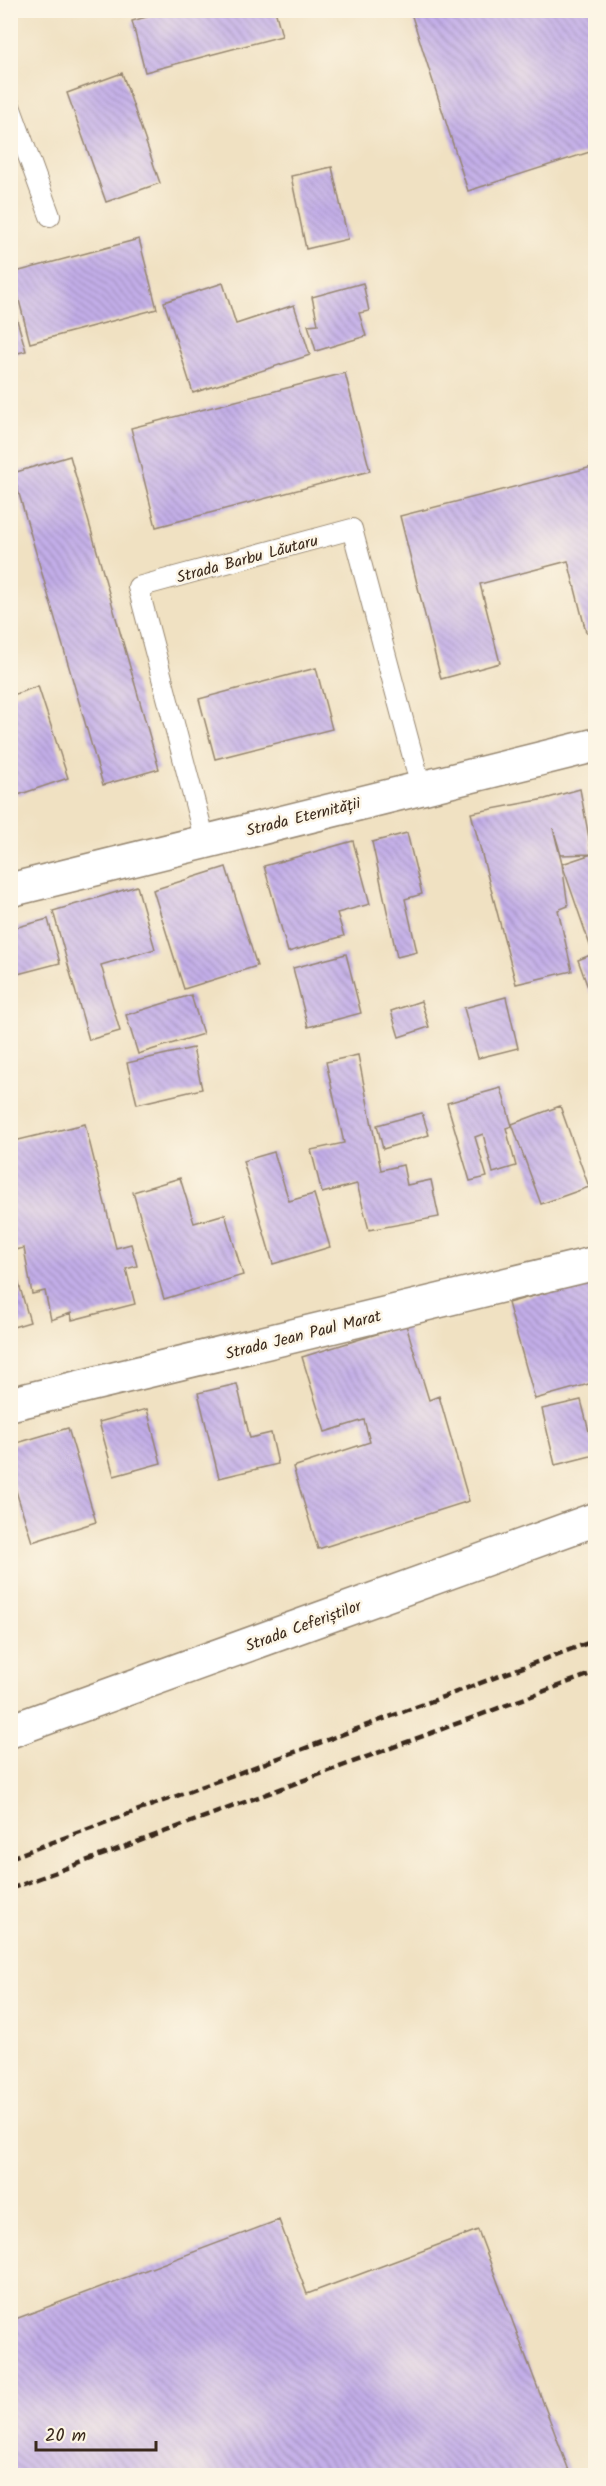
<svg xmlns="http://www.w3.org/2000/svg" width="606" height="2486" viewBox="0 0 606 2486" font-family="Kalam,sans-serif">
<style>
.building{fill:url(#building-back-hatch)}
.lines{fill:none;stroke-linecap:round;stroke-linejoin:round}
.lane-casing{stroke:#968670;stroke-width:22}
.street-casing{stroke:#968670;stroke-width:36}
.lane{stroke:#fff;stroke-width:20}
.street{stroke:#fff;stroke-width:33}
.rail{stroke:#3b2a1e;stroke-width:4.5;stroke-dasharray:9 4.5;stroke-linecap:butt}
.labels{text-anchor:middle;stroke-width:5;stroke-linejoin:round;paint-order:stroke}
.street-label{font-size:16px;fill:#3b2a1e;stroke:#fcf5e5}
</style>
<defs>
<pattern id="building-back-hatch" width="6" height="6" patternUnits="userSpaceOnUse" patternTransform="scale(1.5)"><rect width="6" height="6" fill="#c3aee9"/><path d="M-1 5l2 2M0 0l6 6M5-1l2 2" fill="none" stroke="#a08ebc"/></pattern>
</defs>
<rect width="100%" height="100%" fill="#fcf5e5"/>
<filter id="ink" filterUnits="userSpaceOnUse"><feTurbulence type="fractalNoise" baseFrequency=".0167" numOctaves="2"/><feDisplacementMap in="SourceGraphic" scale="12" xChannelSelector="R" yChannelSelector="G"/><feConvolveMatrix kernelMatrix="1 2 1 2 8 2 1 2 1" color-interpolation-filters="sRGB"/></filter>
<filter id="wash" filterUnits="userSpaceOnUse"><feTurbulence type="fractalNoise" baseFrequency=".008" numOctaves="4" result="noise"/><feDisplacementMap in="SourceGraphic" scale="24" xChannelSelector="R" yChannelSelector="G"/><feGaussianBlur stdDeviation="1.35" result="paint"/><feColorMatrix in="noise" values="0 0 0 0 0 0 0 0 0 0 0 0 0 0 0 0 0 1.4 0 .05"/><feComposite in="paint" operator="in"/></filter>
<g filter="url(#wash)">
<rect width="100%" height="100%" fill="#f0e1c2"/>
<g id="blocks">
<path class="building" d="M171 10H275L282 36 145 72 132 21Z
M410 10H596V150L468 191Z
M122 73 160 183 106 202 67 93Z
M332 167 348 239 306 249 291 176Z
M10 207 18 229 10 232Z
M139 239 157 309 30 343 12 273Z
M223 283 236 324 294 305 310 355 193 393 164 302Z
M363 283 369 311 359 313 366 336 316 351 308 325 318 324 312 297Z
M10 296 26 351 10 355Z
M345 373 370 471 156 527 131 428Z
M70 456 159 769 103 785 13 473Z
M596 466V630L586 632 568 561 480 584 500 663 441 679 400 516Z
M316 668 332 729 215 759 199 699Z
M38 686 68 778 18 795 10 773V696Z
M580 789 592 854 561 855 553 828 562 864 568 906 558 910 572 971 516 984 471 813 545 799Z
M407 833 422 894 405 899 417 952 397 957 372 842Z
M353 841 370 904 337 913 344 936 288 952 264 866Z
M592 854 596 863V991L590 993 578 960 593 954 562 864Z
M226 867 257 966 184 989 153 890Z
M137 886 155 949 101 965 120 1031 89 1040 53 911Z
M48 919 60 963 10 976V929Z
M346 954 361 1013 308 1027 293 968Z
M191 995 203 1034 138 1054 126 1015Z
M506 997 518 1048 478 1058 464 1008Z
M421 1001 429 1027 399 1037 391 1011Z
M193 1048 202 1089 137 1104 127 1063Z
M358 1055 381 1170 403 1165 407 1185 431 1180 439 1217 369 1230 357 1184 322 1193 311 1150 344 1143 326 1062Z
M501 1088 512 1126 506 1128 516 1166 493 1173 483 1134 475 1137 487 1177 470 1181 447 1103Z
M560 1106 589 1187 541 1204 512 1124Z
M422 1113 429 1135 383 1149 377 1125Z
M85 1124 116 1248 131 1244 137 1266 126 1269 135 1304 72 1320 71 1313 51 1320 45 1291 32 1294 24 1248 10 1251V1142Z
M274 1152 289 1201 314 1194 330 1247 273 1264 243 1161Z
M180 1178 194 1223 225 1214 243 1275 164 1299 133 1192Z
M10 1253 30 1322 10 1328Z
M592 1280 596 1294V1382L535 1399 508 1303Z
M406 1325 429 1400 439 1396 469 1501 318 1549 293 1467 370 1442 364 1420 325 1432 302 1357Z
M237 1384 250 1438 271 1433 278 1464 219 1478 198 1393Z
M581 1400 595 1455 555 1465 542 1409Z
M147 1409 161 1463 114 1476 99 1422Z
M68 1428 96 1522 32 1542 10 1472V1445Z
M279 2220 307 2294 478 2230 571 2476H10V2321Z"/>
</g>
</g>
<g filter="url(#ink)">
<use href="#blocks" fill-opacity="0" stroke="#968670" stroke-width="1.5"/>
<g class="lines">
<defs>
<path id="lane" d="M10 106 50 216
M205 841 138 587 352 529 421 787"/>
<path id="street" d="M10 890 596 745
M10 1404 596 1263
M10 1731 596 1519"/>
</defs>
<use href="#lane" class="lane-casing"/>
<use href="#street" class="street-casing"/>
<use href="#lane" class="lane"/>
<use href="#street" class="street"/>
<path class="rail" d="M10 1858 596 1640
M10 1889 596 1672"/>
</g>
</g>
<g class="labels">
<g class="street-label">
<text transform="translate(247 558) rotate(-15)" y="6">Strada Barbu Lăutaru</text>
<text transform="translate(303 816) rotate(-14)" y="6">Strada Eternității</text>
<text transform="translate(303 1334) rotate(-14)" y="6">Strada Jean Paul Marat</text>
<text transform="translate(303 1625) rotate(-20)" y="6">Strada Ceferiștilor</text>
</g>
</g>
<rect width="606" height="2486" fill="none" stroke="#fcf5e5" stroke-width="36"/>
<path d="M36 2441v9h120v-9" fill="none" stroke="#3b2a1e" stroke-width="3"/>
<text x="45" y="2441" font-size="18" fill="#3b2a1e" stroke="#fcf5e5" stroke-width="4.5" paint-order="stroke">20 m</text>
</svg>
